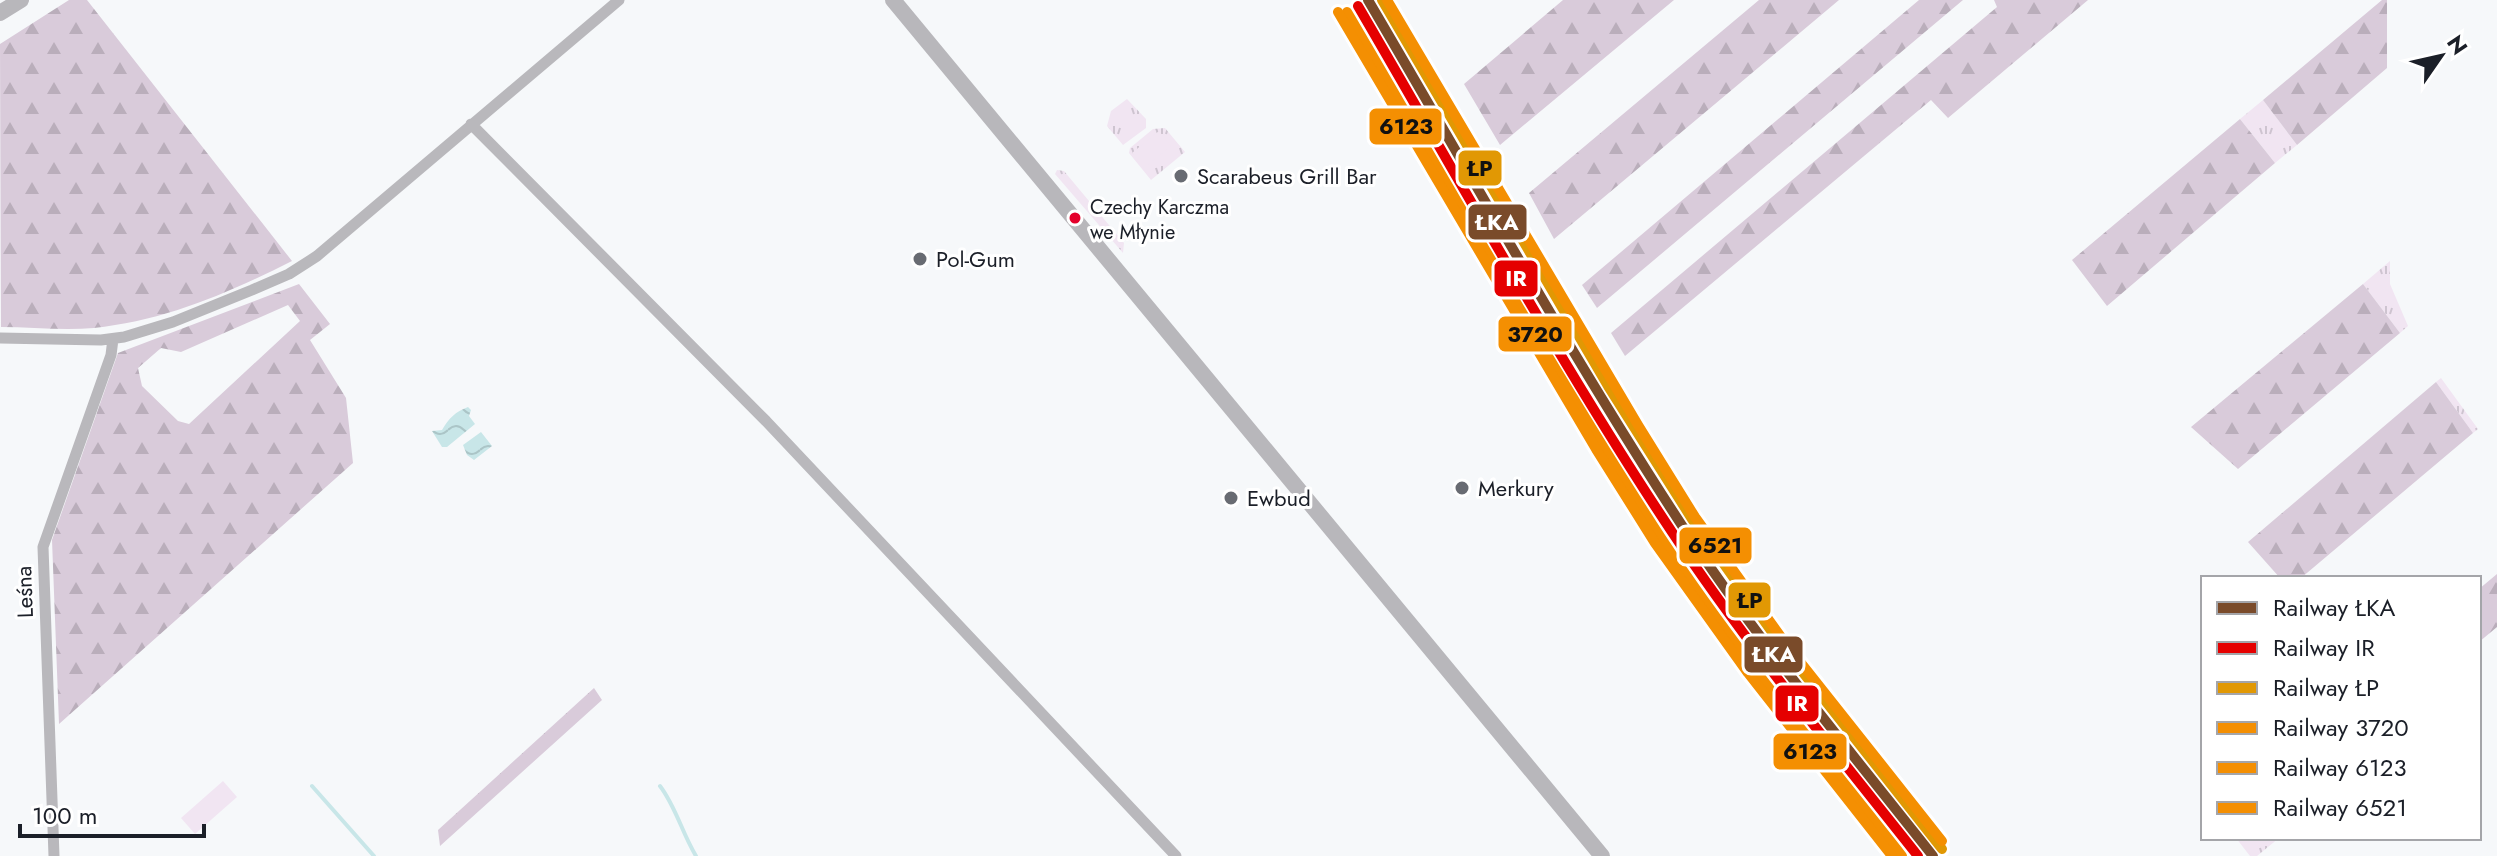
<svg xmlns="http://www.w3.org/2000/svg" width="2497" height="856" viewBox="0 0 2497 856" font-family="Jost,sans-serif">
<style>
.grass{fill:url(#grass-tufts)}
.forest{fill:url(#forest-firs);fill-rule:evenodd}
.park{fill:#f1e5f2}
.water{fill:url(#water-waves)}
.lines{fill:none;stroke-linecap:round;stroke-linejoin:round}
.stream{stroke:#c8e6e8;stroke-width:4}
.minor{stroke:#b9b8bc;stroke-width:11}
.secondary{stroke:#b8b7bb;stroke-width:16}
.rail-1-casing{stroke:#fff;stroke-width:16}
.rail-2-casing{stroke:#fff;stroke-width:16}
.rail-3-casing{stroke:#fff;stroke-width:16}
.rail-4-casing{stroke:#fff;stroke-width:16}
.rail-5-casing{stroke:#fff;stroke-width:16}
.rail-6-casing{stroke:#fff;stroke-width:16}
.rail-1{stroke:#7a4b2a;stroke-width:10}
.rail-2{stroke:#e50000;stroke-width:10}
.rail-3{stroke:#e19804;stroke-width:10}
.rail-4{stroke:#f48f02;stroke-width:10}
.rail-5{stroke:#f48f02;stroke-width:10}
.rail-6{stroke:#f48f02;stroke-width:10}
.poi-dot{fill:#686b72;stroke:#fff;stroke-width:3}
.bus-dot{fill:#e4002b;stroke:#fff;stroke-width:3}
.labels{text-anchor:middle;stroke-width:6;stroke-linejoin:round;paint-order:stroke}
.bus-label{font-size:20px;fill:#1b1f28;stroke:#fff;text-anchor:start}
.poi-label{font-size:22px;fill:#1b1f28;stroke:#fff;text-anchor:start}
.street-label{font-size:22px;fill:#1b1f28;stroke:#fff}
.line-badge{stroke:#fff;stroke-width:3}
.badge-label{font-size:22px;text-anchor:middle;font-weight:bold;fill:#fff}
.pale-badge-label{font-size:22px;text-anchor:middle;font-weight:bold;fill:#111}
</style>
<defs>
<pattern id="grass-tufts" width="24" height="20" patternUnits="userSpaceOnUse" patternTransform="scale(2)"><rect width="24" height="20" fill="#f1e5f2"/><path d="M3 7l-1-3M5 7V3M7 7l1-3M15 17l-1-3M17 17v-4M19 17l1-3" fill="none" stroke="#cec4d0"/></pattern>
<pattern id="forest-firs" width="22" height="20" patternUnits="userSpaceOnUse" patternTransform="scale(2)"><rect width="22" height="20" fill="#d9cbda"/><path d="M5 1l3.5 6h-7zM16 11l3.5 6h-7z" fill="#baaebb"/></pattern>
<pattern id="water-waves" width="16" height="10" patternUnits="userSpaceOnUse" patternTransform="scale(2)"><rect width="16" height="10" fill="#c8e6e8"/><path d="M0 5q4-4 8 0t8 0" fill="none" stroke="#abc5c7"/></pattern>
</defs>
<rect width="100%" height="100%" fill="#f6f8fa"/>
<path class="grass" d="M1127 99 1146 119V128L1123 145 1107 126 1111 111Z
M2263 100 2297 145 2275 163 2240 119Z
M1165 128 1185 152 1151 180 1129 153 1130 148 1153 129Z
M1057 170 1064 171 1124 243 1123 253 1055 174Z
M2390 261V284L2408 326 2400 333 2363 284Z
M2441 378 2478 429 2473 433 2436 382Z
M2236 838H2279L2257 856H2250Z"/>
<path class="forest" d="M69 0H87L292 261C229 293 164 321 94 328 63 331 31 327 1 327L0 44Z
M1563 0H1674L1500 145 1464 84Z
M1759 0H1839L1554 239 1529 193Z
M1919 0H1963L1597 308 1582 285Z
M1994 0H2088L1948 118 1931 100 1625 356 1611 333 1997 7Z
M2382 0H2387V68L2297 145 2263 100Z
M2240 119 2275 163 2107 306 2072 260Z
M299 284 330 324 310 340 346 398 353 463 59 724 52 540 118 353ZM288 305 300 321 189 424 178 421 142 386 138 368 161 348 181 352Z
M2363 284 2400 333 2238 469 2191 427Z
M2436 382 2473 433 2301 578H2280L2248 542Z
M2497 574V627L2479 642V589Z
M594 688 602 700 440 846 438 830Z"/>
<path class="park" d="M1159 131 1171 146 1144 168 1132 153Z
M223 781 237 797 195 834 181 818Z"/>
<path class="water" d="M468 407 471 410 469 416 475 424 447 447H442L432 431 442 430C449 418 455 412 468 407Z
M481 432 492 446 474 460 467 455 463 445Z"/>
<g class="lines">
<path class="stream" d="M312 786 374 856
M660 786C676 807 682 833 696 856"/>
<path class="minor" d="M471 124 766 421 1176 856
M0 338 101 340 124 337 173 322 252 290 289 274 317 256 619 0
M54 856 43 547 111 355 113 339"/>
<path class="secondary" d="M893 0 1602 856
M0 13 21 0"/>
<defs>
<path id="rail-1" d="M1368 0C1471 175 1570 354 1681 524 1757 640 1847 747 1933 856"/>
<path id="rail-2" d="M1358 6C1461 182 1559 362 1672 532 1747 645 1834 750 1918 856"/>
<path id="rail-3" d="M1382 0 1608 386 1692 519 1782 646 1942 849"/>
<path id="rail-4" d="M1347 12C1450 188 1550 367 1661 538 1734 649 1820 752 1902 856"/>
<path id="rail-5" d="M1338 12 1596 449 1655 543 1748 673 1892 856"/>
<path id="rail-6" d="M1387 0 1638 425 1695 517 1786 644 1942 841"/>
</defs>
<use href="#rail-1" class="rail-1-casing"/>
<use href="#rail-2" class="rail-2-casing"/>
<use href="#rail-3" class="rail-3-casing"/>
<use href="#rail-4" class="rail-4-casing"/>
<use href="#rail-5" class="rail-5-casing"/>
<use href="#rail-6" class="rail-6-casing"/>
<use href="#rail-1" class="rail-1"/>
<use href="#rail-2" class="rail-2"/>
<use href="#rail-3" class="rail-3"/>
<use href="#rail-4" class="rail-4"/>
<use href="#rail-5" class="rail-5"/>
<use href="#rail-6" class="rail-6"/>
</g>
<g class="poi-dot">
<circle cx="1181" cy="176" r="8"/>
<circle cx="920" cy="259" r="8"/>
<circle cx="1462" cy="488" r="8"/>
<circle cx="1231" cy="498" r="8"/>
</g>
<circle class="bus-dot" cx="1075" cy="218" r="7"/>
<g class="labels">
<g class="bus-label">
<text x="1090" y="214">Czechy Karczma<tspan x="1090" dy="25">we Młynie</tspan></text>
</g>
<g class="poi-label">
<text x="1197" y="184">Scarabeus Grill Bar</text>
<text x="936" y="267">Pol-Gum</text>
<text x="1478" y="496">Merkury</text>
<text x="1247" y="506">Ewbud</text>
</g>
<g class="street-label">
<text transform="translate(24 592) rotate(-92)" y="8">Leśna</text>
</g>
</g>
<g class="line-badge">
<rect x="1368" y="107" width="75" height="39" rx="8" fill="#f48f02"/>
<rect x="1457" y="149" width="46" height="38" rx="8" fill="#e19804"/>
<rect x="1467" y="203" width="61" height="38" rx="8" fill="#7a4b2a"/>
<rect x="1493" y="259" width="46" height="39" rx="8" fill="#e50000"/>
<rect x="1497" y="315" width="76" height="38" rx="8" fill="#f48f02"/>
<rect x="1678" y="526" width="75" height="39" rx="8" fill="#f48f02"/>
<rect x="1727" y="581" width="45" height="38" rx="8" fill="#e19804"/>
<rect x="1743" y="635" width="61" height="39" rx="8" fill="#7a4b2a"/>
<rect x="1774" y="684" width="46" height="39" rx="8" fill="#e50000"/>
<rect x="1772" y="732" width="76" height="39" rx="8" fill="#f48f02"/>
</g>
<g class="badge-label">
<text x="1497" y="230">ŁKA</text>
<text x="1516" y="286">IR</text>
<text x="1774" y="662">ŁKA</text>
<text x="1797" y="711">IR</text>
</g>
<g class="pale-badge-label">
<text x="1406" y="134">6123</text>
<text x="1480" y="176">ŁP</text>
<text x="1535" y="342">3720</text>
<text x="1715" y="553">6521</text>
<text x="1750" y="608">ŁP</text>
<text x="1810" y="759">6123</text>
</g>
<rect x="2201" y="576" width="280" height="264" fill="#ffffff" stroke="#a4a5a9" stroke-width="2"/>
<rect x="2217" y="602" width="40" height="12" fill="#7a4b2a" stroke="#a4a5a9" stroke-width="2"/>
<text x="2273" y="616" font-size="24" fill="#1b1f28">Railway ŁKA</text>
<rect x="2217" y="642" width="40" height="12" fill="#e50000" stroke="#a4a5a9" stroke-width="2"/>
<text x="2273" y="656" font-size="24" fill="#1b1f28">Railway IR</text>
<rect x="2217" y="682" width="40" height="12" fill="#e19804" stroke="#a4a5a9" stroke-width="2"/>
<text x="2273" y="696" font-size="24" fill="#1b1f28">Railway ŁP</text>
<rect x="2217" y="722" width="40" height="12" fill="#f48f02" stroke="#a4a5a9" stroke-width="2"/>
<text x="2273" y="736" font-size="24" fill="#1b1f28">Railway 3720</text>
<rect x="2217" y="762" width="40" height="12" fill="#f48f02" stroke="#a4a5a9" stroke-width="2"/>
<text x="2273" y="776" font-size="24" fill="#1b1f28">Railway 6123</text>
<rect x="2217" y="802" width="40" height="12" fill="#f48f02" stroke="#a4a5a9" stroke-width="2"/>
<text x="2273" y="816" font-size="24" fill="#1b1f28">Railway 6521</text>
<g transform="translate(2441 56) rotate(56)" stroke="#ffffff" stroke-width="6" paint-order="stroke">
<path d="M0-6L14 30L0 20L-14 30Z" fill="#1b1f28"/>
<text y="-12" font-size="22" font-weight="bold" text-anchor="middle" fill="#1b1f28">N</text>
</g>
<path d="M20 824v12h184v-12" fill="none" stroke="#1b1f28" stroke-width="4"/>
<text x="32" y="824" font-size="24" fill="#1b1f28" stroke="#ffffff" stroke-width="6" paint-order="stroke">100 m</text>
</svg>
